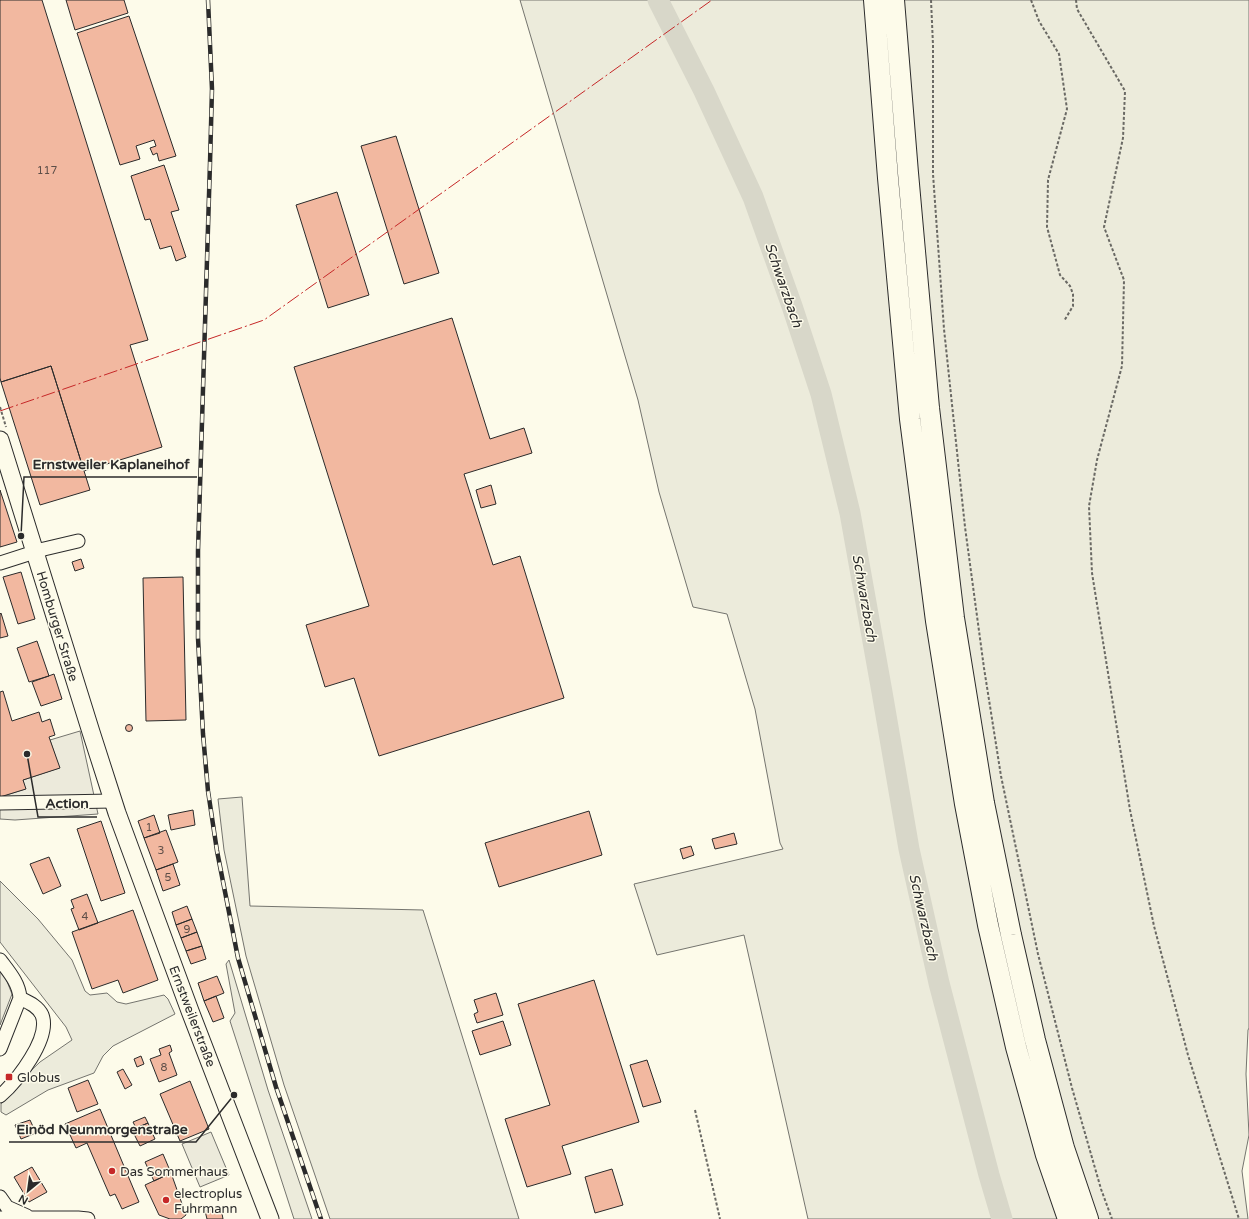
<svg xmlns="http://www.w3.org/2000/svg" width="1249" height="1219" viewBox="0 0 1249 1219" font-family="'Varela Round',sans-serif">
<style>
.green{fill:#ecebdb;stroke:#74746e}
.parking{fill:#eceadb;stroke:#74746e}
.lines{fill:none;stroke-linecap:round;stroke-linejoin:round}
.river{stroke:#d8d7c9;stroke-width:21}
.building{fill:#f2b8a0;stroke:#2b2b2b}
.minor-casing{stroke:#2b2b2b;stroke-width:15}
.major-casing{stroke:#2b2b2b;stroke-width:19}
.highway-casing{stroke:#2b2b2b;stroke-width:22}
.path{stroke:#6a6964;stroke-width:2;stroke-dasharray:3 2;stroke-linecap:butt}
.minor{stroke:#fdfbea;stroke-width:13}
.major{stroke:#fdfbea;stroke-width:17}
.highway{stroke:#fdfbea;stroke-width:20}
.rail-casing{stroke:#2b2b2b;stroke-width:4.5}
.rail{stroke:#fdfbea;stroke-width:3;stroke-dasharray:9;stroke-linecap:butt}
.power{stroke:#c62828;stroke-width:1;stroke-dasharray:14 3 2 3;stroke-linecap:butt}
.poi-dot{fill:#c62828;stroke:#fdfbea;stroke-width:1.5}
.labels{text-anchor:middle;stroke-width:3;stroke-linejoin:round;paint-order:stroke}
.number-label{font-size:11px;fill:#5d4e48}
.street-label{font-size:13px;fill:#2b2b2b;stroke:#fdfbea}
.poi-label{font-size:13px;fill:#2b2b2b;stroke:#fdfbea;text-anchor:start}
.water-label{font-size:14px;font-style:italic;fill:#2b2b2b;stroke:#fdfbea}
.leader{fill:none;stroke:#2b2b2b;stroke-width:1.5}
.callout-dot{fill:#2b2b2b;stroke:#fdfbea;stroke-width:1.5}
.callout-label{font-size:14px;text-anchor:middle;font-weight:bold;fill:#2b2b2b;stroke:#fdfbea;stroke-width:3;stroke-linejoin:round;paint-order:stroke}
</style>
<rect width="100%" height="100%" fill="#fdfbea"/>
<path class="green" d="M520 0H1249V1028L1248 1030 1246 1074 1249 1135 1242 1171 1248 1219H808L744 935 657 955 634 884 783 849 780 843 755 709 727 614 693 607 659 492 638 400Z
M242 797 250 906 423 910 519 1219H330L284 1085 246 956 224 850 218 799Z
M0 881 38 919 72 960 85 991 90 995 107 993 117 1002 126 1004 164 995 168 999 175 1014 113 1046 103 1056 94 1073 48 1090 6 1115 1 1112V1104L16 1085 40 1062 72 1040 66 1027 0 942Z
M229 960 268 1090 312 1219H294L230 1021 235 1013 226 964Z"/>
<path class="parking" d="M80 731 98 814 15 820 0 819V797L25 789 23 780 59 768 50 740Z
M0 971 6 979 12 994 0 1025Z
M211 1132 229 1175 200 1187 182 1144Z"/>
<g class="lines">
<path class="river" d="M658 0 704 91 753 197 792 306 821 394 850 513 882 692 909 849 939 983 989 1175 1002 1219"/>
</g>
<path class="building" d="M0 0H42L148 340 130 345 162 447 84 471 51 366 1 382 0 378Z
M66 0H124L128 13 75 30Z
M129 16 176 156 159 161 157 153 153 155 150 148 156 146 154 140 136 146 140 159 120 165 77 33Z
M396 136 439 273 404 284 361 146Z
M164 165 179 210 171 212 186 257 176 261 171 246 160 249 150 219 145 220 131 176Z
M337 192 369 295 328 308 296 205Z
M452 318 490 439 524 428 532 453 464 474 493 565 520 556 564 698 379 756 354 678 325 687 306 625 369 606 294 367Z
M51 366 90 490 40 505 1 382Z
M491 485 496 504 481 508 476 490Z
M0 490 17 542 0 547Z
M81 559 84 568 75 571 72 562Z
M21 572 35 619 18 624 3 577Z
M183 577 186 720 146 721 143 578Z
M1 613 8 636 0 638V614Z
M37 641 49 676 29 682 17 648Z
M54 674 62 699 41 706 32 682Z
M3 691 12 721 39 712 42 722 50 719 55 735 49 737 60 768 23 780 26 789 0 797V692Z
M125.5 728a3.5 3.5 0 1 1 7 0a3.5 3.5 0 1 1-7 0Z
M193 810 195 825 171 830 168 815Z
M589 811 602 855 499 887 485 843Z
M154 815 160 833 144 838 138 821Z
M101 821 125 893 101 901 77 829Z
M166 830 178 862 156 870 144 838Z
M734 833 737 844 715 849 712 839Z
M691 846 694 855 683 859 680 849Z
M49 857 61 886 43 894 30 864Z
M173 864 180 885 163 891 156 870Z
M87 894 98 923 79 930 71 909 74 908 71 900Z
M187 906 192 919 176 925 172 912Z
M133 910 158 980 123 993 118 980 92 989 72 932Z
M192 919 197 932 181 938 176 925Z
M197 932 202 946 186 951 181 938Z
M202 946 206 959 191 964 186 951Z
M217 976 224 993 204 1001 198 983Z
M594 980 639 1122 562 1146 571 1174 527 1187 505 1119 550 1105 518 1004Z
M496 993 503 1015 477 1023 474 1014 478 1012 474 1000Z
M216 996 224 1018 213 1022 204 1001Z
M503 1021 511 1045 480 1055 472 1031Z
M170 1045 172 1051 169 1053 177 1075 159 1082 150 1059 161 1055 159 1049Z
M141 1056 144 1064 137 1067 134 1059Z
M647 1060 661 1102 643 1107 630 1065Z
M123 1069 132 1085 125 1089 117 1072Z
M88 1080 98 1104 77 1112 68 1088Z
M190 1081 209 1129 180 1141 160 1094Z
M100 1109 139 1202 122 1209 115 1194 110 1196 87 1143 76 1148 65 1124Z
M145 1117 148 1123 136 1128 133 1122Z
M30 1120 36 1133 21 1139 15 1125Z
M148 1123 155 1139 140 1146 132 1130Z
M163 1154 171 1173 154 1181 145 1162Z
M32 1167 47 1192 29 1202 14 1177Z
M612 1169 623 1205 595 1213 585 1177Z
M171 1173 186 1215 181 1219H170L159 1215 145 1185Z
M221 1208 223 1219H207L205 1211Z"/>
<g class="lines">
<defs>
<path id="minor" d="M0 563 44 549 78 541
M0 803 113 801
M0 960C9 972 19 983 20 998L0 1049
M0 1096C17 1081 51 1038 42 1015 38 1006 28 1002 20 998
M0 1197 7 1207 27 1216
M0 1218H78L88 1219"/>
<path id="major" d="M0 440 91 732 117 813 190 1011 270 1219"/>
<path id="highway" d="M874 0 888 178 910 419 936 621 965 804 988 925 1016 1047 1046 1155 1068 1219
M894 0 908 173 929 408 954 618 984 803 1011 935 1035 1040 1064 1148 1088 1219"/>
</defs>
<use href="#minor" class="minor-casing"/>
<use href="#major" class="major-casing"/>
<use href="#highway" class="highway-casing"/>
<path class="path" d="M931 0 933 45V174L944 329 965 527 984 668 1001 776 1038 954 1072 1088 1101 1189 1112 1219
M1031 0 1039 21 1059 54 1067 109 1048 180 1047 227 1060 275 1070 286 1073 294V306L1064 321
M1076 0 1077 9 1125 91 1123 138 1104 227 1124 280 1122 366 1097 460 1089 506 1092 573 1130 810 1154 926 1188 1055 1239 1219
M0 407 6 427
M695 1110 720 1219"/>
<use href="#minor" class="minor"/>
<use href="#major" class="major"/>
<use href="#highway" class="highway"/>
<defs>
<path id="rail" d="M208 0 212 89 210 163 198 551V638L203 734 208 791 217 851 238 958 276 1087 321 1219"/>
</defs>
<use href="#rail" class="rail-casing"/>
<use href="#rail" class="rail"/>
<path class="power" d="M0 411 264 320 712 0"/>
</g>
<g class="poi-dot">
<rect x="5" y="1073" width="8" height="8" rx="2"/>
<circle cx="112" cy="1171" r="4"/>
<circle cx="166" cy="1200" r="4"/>
</g>
<g class="labels">
<g class="number-label">
<text x="47" y="174">117</text>
<text x="149" y="831">1</text>
<text x="161" y="854">3</text>
<text x="168" y="881">5</text>
<text x="85" y="920">4</text>
<text x="187" y="933">9</text>
<text x="164" y="1071">8</text>
</g>
<g class="street-label">
<text transform="translate(58 626) rotate(73)" y="5">Homburger Straße</text>
<text transform="translate(193 1016) rotate(69)" y="5">Ernstweilerstraße</text>
</g>
<g class="poi-label">
<text x="17" y="1082">Globus</text>
<text x="120" y="1176">Das Sommerhaus</text>
<text x="174" y="1198">electroplus<tspan x="174" dy="15">Fuhrmann</tspan></text>
</g>
<g class="water-label">
<text transform="translate(784 285) rotate(71)" y="5">Schwarzbach</text>
<text transform="translate(865 598) rotate(80)" y="5">Schwarzbach</text>
<text transform="translate(924 917) rotate(77)" y="5">Schwarzbach</text>
</g>
</g>
<path class="leader" d="M21 536L24 477H197M27 754L38 817H97M234 1095L196 1142H9"/>
<g class="callout-dot">
<circle cx="21" cy="536" r="4"/>
<circle cx="27" cy="754" r="4"/>
<circle cx="234" cy="1095" r="4"/>
</g>
<g class="callout-label">
<text x="111" y="469">Ernstweiler Kaplaneihof</text>
<text x="67" y="808">Action</text>
<text x="102" y="1134">Einöd Neunmorgenstraße</text>
</g>
<g transform="translate(28 1191) rotate(209)" stroke="#fdfbea" stroke-width="3" paint-order="stroke">
<path d="M0-3L7 15L0 10L-7 15Z" fill="#2b2b2b"/>
<text y="-6" font-size="11" font-weight="bold" text-anchor="middle" fill="#2b2b2b">N</text>
</g>
</svg>
